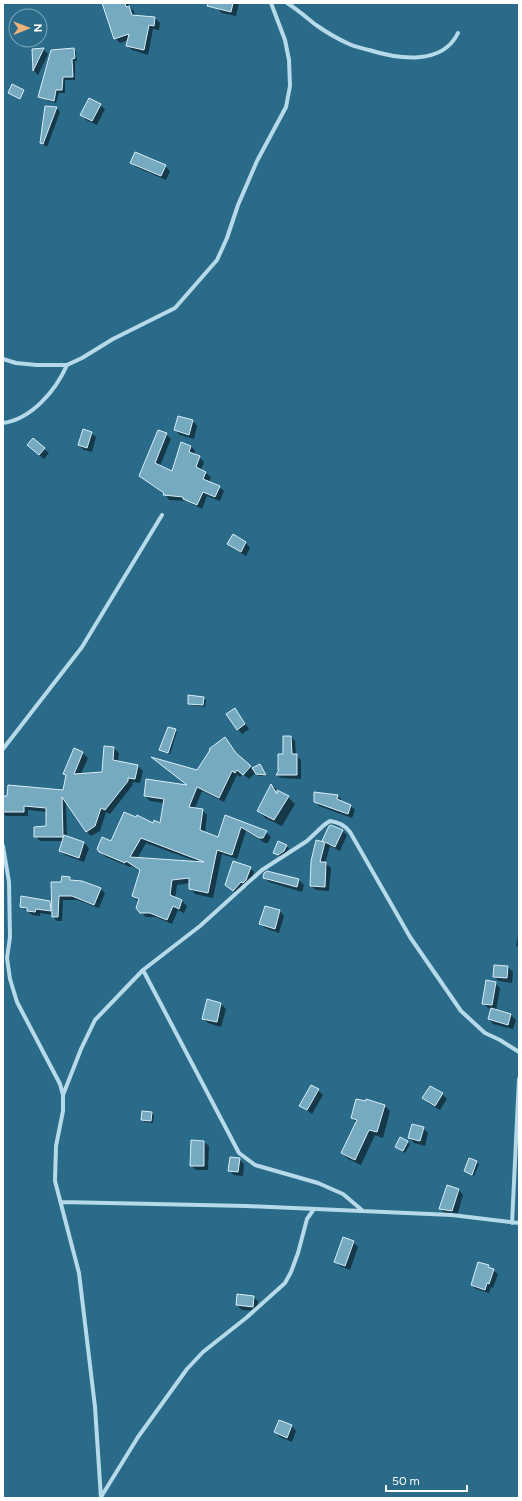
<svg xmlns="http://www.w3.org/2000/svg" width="522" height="1501" viewBox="0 0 522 1501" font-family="Figtree,sans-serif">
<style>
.shadow{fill:#0007;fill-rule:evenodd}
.building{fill:#75aac0;stroke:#daeef7;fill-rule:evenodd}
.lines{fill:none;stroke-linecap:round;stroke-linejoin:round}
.street{stroke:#b6dae9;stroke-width:4}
</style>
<rect width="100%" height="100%" fill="#296b89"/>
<path class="shadow" d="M102 3H128L129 7 134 11 135 16 155 18 160 23 159 30 153 29 148 55 132 50 127 46 128 40 120 43 115 38Z
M218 3H239L236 16 222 13 217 8Z
M43 49 48 54 38 75 34 71 33 50Z
M73 49 76 52 77 61H75V80H65V93H59L56 103 48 101 44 98Z
M100 105 105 109 97 125 86 120 82 115Z
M46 107 57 108 60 112 47 147 41 143Z
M131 162 165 166 170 171 166 180 136 167Z
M193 421 197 426 194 439 180 435 175 430Z
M91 433 96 437 92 452 84 450 79 445Z
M166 434 171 439 160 466 173 472 191 446 195 451 194 455 199 457 204 462 201 470 206 473 211 477 209 482 219 487 224 491 220 501 207 496 202 509 187 501 169 500 165 494 140 476Z
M44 449 49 453 44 459 33 450Z
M233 536 246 543 250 548 246 556 233 548 228 543Z
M203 698 206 700 205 707 191 705 189 703Z
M235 710 249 729 242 734 238 729Z
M175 730 177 732 170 754 163 752 161 750Z
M291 737 295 741 296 755 301 760V779L281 778 277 775Z
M225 739 239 757 253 769 262 767 267 776H259L256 772 249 779 243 774 240 777 237 775 224 802 202 791 195 808 202 810 207 815 205 833 218 838 225 816 266 832 271 837 268 843H265L246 831 237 859 222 854 213 898 195 894 190 888V883L177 885 175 898 182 901 187 906 184 913 178 910 172 924 156 917H146L137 908 138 901 133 896 141 871 131 866 130 867 106 857 100 852 111 842 153 824H161L164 803 150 801 145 796 189 787 197 771ZM146 843 198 862 137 859Z
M114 748 119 753 118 762 138 766 143 771 140 783 133 782 132 786 110 814 106 812 100 831 91 836 86 831 66 802 67 838 84 843 89 848 84 862 65 855 60 851 63 841H40L35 836 47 827V812L28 810V816H6L3 813V797L64 791 67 777 64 774 83 753 88 758 81 774 103 773Z
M272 785 278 791 288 797 295 804 282 826 265 818 258 810Z
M337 795 342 800 341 802 350 805 355 810 352 818 319 806 315 801Z
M342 831 347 835 340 851 330 846 325 863 331 868 329 891 316 890 311 886 317 841 326 843 323 841Z
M286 846 289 848 286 853 281 857 275 853Z
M250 868 254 872 250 884 247 887 245 886 238 895 230 889Z
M268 872 299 880 304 885 302 892 269 882 264 877Z
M70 878 73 881 100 888 105 893 99 908 77 900H63L62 921H57L53 917V915L40 913V916L32 915 21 906 50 901 52 904 62 883Z
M280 911 284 916 279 933 265 928 260 924Z
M519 933V948L516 945Z
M495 966 508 967 513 972 512 983 499 981 494 977Z
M495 983 500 988 496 1011 511 1015 516 1020 513 1029 493 1024 489 1019 491 1009 488 1008 483 1003Z
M207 1001 221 1004 226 1009 221 1027 208 1023 203 1018Z
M318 1090 323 1095 312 1114 301 1106Z
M442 1094 447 1099 440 1110 428 1103 424 1098Z
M384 1105 390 1111 383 1138 375 1135 361 1165 348 1159 342 1153 357 1123 352 1118Z
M152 1113 154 1115 153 1123 145 1122 142 1120Z
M423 1128 428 1133 425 1146 414 1143 409 1138Z
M400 1138 410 1144 405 1153 396 1147Z
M192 1141 204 1142 209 1146 208 1170H196L191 1165Z
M239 1159 244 1164 243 1176 234 1175 229 1170Z
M469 1159 479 1164 474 1176 465 1171Z
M459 1190 463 1195 457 1216 445 1213 440 1208Z
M353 1242 358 1247 350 1270 340 1266 335 1261Z
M488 1266 498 1274 493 1288 491 1287 489 1293 476 1289 472 1285Z
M253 1297 258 1301 257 1311 242 1310 237 1305Z
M280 1421 292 1426 296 1431 292 1442 280 1437 275 1432Z"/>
<path class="building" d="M102 3H125L126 7 129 6 132 15 155 17 154 26 149 25 144 50 126 46 129 34 114 39Z
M208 3H233L231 12 207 6Z
M44 48 33 71 32 49Z
M74 48 75 58 72 59 73 77H63L62 90H56L54 101 38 97 51 50Z
M12 84 24 90 20 99 8 93Z
M89 98 101 104 92 121 80 115Z
M45 106 57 107 43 144 40 143Z
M135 152 166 165 161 176 130 163Z
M178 416 193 420 189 435 174 430Z
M83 429 92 432 87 448 78 445Z
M158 430 167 433 155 463 172 471 181 442 191 446 189 452 200 456 196 467 206 472 203 479 220 486 215 497 203 492 197 505 183 499V497L163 495 164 493 139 476Z
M33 438 45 448 39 455 27 445Z
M233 534 246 542 241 552 227 544Z
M188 695 204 697 203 705 188 704Z
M235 708 245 724 237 730 226 714Z
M168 727 176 729 168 753 159 750Z
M283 736H291L292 754H297V775H276L279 770H278V754H283Z
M225 737 236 753 251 766 243 775 237 770 235 773 232 771 219 798 197 787 189 807 203 809 200 830 218 837 225 815 267 831 263 838H259L241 827 232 855 217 850 208 893 189 889V878L172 880 170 895 182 900 179 909 173 906 167 920 150 913H140L136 908 139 899 132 896 140 870 126 861 125 863 99 852 97 849 102 837 111 841 124 812 136 817 137 815 153 823 154 820 160 823 164 799 144 796 146 779 187 785 151 757 197 770 210 750 209 749ZM141 838 204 862 130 857Z
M104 746 114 747 113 760 138 765 135 779 128 778V781L105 810 101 808 95 826 86 832 62 797 63 837H34V827L46 826V808L24 806V812H3V796H7L8 785 63 790 66 775 63 774 74 748 83 752 74 774 102 772Z
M260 764 266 775 256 774 252 768Z
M271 784 277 794V790L289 796 274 820 257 811Z
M314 792 338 795 337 799 351 805 348 814 314 802Z
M331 825 343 830 335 847 325 842 320 862H326L325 887 310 886 311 861 316 840 324 842 322 841 329 826Z
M64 835 84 842 79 858 59 851Z
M278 841 287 845 284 851 278 855 273 853Z
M233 861 251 867 246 880 243 883 241 882 233 891 225 885Z
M267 871 299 879 297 887 263 878 264 873Z
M62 876 70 877V880L82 881 101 888 94 905 72 896H59L58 917H52L51 882H61Z
M21 896 50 901 51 911 36 909 35 912 27 911V908L20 907Z
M265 906 280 910 275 929 259 924Z
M494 965 508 966 507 978 493 977Z
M486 980 496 982 492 1005 482 1004Z
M207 999 221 1003 217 1022 202 1019Z
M491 1008 511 1014 508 1025 488 1019Z
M311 1085 319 1089 307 1110 299 1106Z
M430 1086 443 1093 435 1106 422 1098Z
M356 1099 366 1101V1099L385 1105 377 1132 369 1130 355 1160 341 1153 357 1120 351 1118Z
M142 1111 152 1112 151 1121 141 1120Z
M412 1124 424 1127 420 1141 408 1138Z
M400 1137 408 1141 403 1151 395 1147Z
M191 1140 204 1141V1166H190Z
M230 1157 240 1158 238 1172 228 1171Z
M469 1158 477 1161 472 1175 464 1171Z
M447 1185 459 1189 452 1211 439 1209Z
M343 1237 354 1241 345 1266 334 1262Z
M478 1262 489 1265 488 1267 494 1269 489 1284 487 1283 485 1290 471 1285Z
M237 1294 254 1296 253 1307 236 1305Z
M279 1420 292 1425 287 1438 274 1432Z"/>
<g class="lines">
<path class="street" d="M287 3C297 9 307 18 316 25 326 32 338 39 349 44 355 47 362 48 369 50 398 59 442 66 458 33
M3 359 16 363 37 365H67L82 358 113 339 175 308 217 260 227 238 238 205 257 161 286 107 290 86 289 60 285 40 271 3
M3 423C32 419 56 390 67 365
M3 749 82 647 162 515
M3 846 9 882 10 937 7 958 10 979 17 1002 60 1084 63 1095V1111L56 1146 55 1181 79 1273 95 1407 101 1498
M143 970 239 1153 255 1165 318 1183 343 1194 363 1211
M63 1095 81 1049 95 1020 143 970 200 926 262 870 307 841 324 825 330 821C338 822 345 825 350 832L410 937 461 1011 485 1033 500 1040 519 1052
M61 1202 247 1206 452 1215 519 1223
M512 1223 519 1079
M101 1497 138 1437 187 1369 203 1352 246 1318 285 1283 291 1272 298 1253 307 1219 314 1209"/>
</g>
<rect width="522" height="1501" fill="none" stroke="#ffffff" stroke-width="8"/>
<g transform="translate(28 28) rotate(89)"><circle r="19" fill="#296b89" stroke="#7fa6b8"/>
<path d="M0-3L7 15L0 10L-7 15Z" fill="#f0b27d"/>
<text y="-6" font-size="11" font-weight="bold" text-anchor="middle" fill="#ffffff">N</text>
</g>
<path d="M386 1485v6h81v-6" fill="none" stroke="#ffffff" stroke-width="2"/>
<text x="392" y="1485" font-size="12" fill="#ffffff" stroke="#296b89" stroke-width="3" paint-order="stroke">50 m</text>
</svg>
